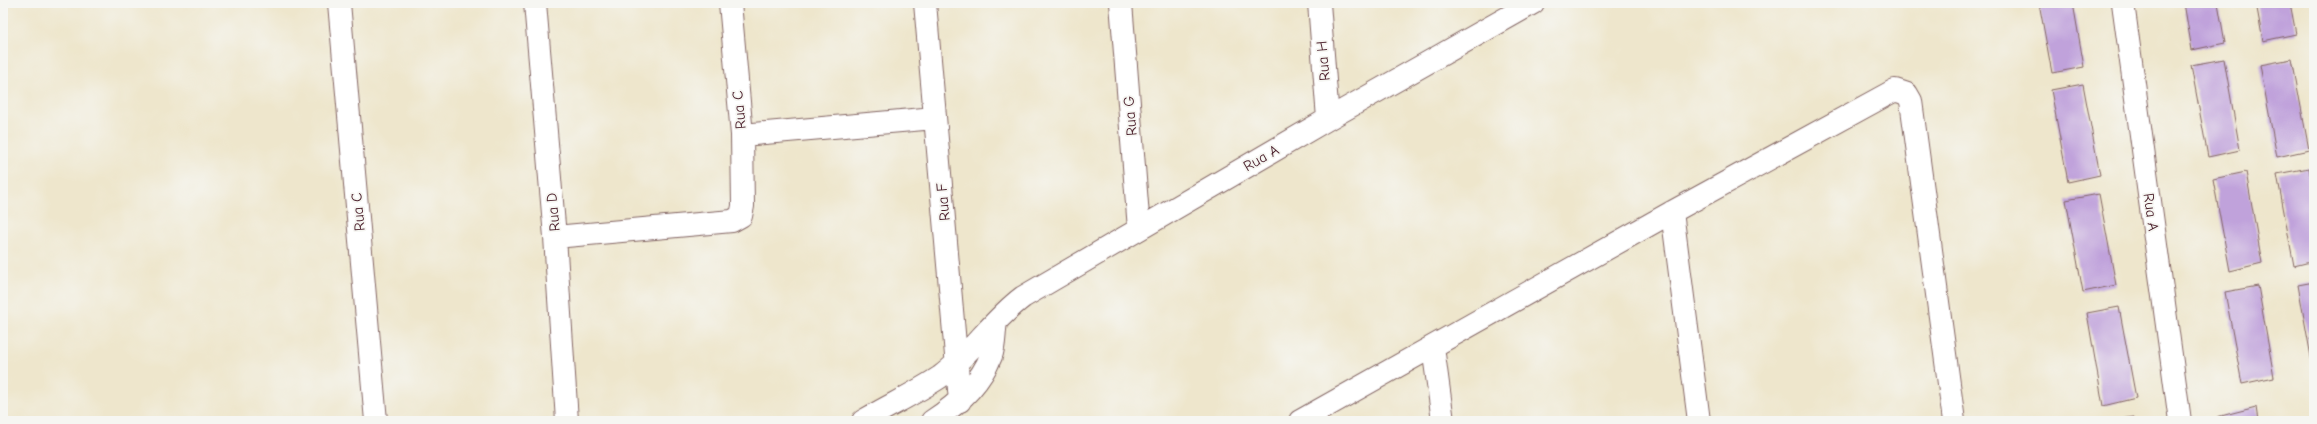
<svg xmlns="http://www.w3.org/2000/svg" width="2317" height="424" viewBox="0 0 2317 424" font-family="'Comic Neue',sans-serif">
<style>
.building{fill:#c0a2db}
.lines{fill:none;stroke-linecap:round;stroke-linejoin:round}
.minor-casing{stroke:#836563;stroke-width:24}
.minor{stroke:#fff;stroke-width:22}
.labels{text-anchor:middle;stroke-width:3.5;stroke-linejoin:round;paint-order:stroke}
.street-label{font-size:15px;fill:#4a1f2b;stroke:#f6f6f2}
</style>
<rect width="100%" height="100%" fill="#f6f6f2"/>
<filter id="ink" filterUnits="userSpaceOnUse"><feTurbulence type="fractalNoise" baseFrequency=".025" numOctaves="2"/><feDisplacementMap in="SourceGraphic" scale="8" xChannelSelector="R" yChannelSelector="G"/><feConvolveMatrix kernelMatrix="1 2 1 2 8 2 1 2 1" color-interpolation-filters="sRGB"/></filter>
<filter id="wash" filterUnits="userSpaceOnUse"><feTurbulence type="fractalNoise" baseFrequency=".012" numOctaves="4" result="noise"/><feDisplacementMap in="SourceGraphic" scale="16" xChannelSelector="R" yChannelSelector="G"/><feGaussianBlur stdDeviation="0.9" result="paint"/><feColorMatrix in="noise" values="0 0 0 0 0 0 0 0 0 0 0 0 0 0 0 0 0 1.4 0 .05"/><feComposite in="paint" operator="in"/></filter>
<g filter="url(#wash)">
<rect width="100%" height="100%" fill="#eee6cc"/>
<g id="blocks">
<path class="building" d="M2039 3H2073L2084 67 2052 73Z
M2184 3H2218L2225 43 2192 50Z
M2256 3H2290L2296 34 2263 41Z
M2224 59 2240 150 2208 157 2191 65Z
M2292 59 2309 150 2277 157 2260 65Z
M2083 84 2100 175 2068 182 2051 90Z
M2309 168 2314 194V261L2294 266 2277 174Z
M2246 172 2262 263 2230 271 2213 179Z
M2099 194 2116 285 2083 292 2066 200Z
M2314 282V368H2313L2298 285Z
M2258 286 2274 377 2242 384 2225 292Z
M2119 307 2136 398 2103 406 2087 313Z
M2256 407 2258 421H2218L2217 417Z
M2134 417 2135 421H2113V420Z"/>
</g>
</g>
<g filter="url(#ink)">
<use href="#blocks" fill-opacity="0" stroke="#836563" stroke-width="1"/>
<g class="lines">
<defs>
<path id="minor" d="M339 3 376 421
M535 3 555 237 567 421
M925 3 960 401
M1121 3 1139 229
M1319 3 1328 119
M2123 3 2180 421
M742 135 935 118
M1672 212 1699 421
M555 237 732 221 741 216 743 206 742 135 730 3
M1433 347 1443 421
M863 421C888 406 916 393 940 377 971 354 992 320 1023 297L1328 119 1533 3
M932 421C957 405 980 384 991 356 995 346 994 333 996 322
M1300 421 1672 212 1895 90 1907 94 1911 101 1954 421"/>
</defs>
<use href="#minor" class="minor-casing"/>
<use href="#minor" class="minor"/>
</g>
</g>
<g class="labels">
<g class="street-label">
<text transform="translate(1323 61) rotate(-95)" y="5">Rua H</text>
<text transform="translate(739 110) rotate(-95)" y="5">Rua C</text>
<text transform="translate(1130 116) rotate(-95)" y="5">Rua G</text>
<text transform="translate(1261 158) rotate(-30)" y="5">Rua A</text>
<text transform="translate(943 202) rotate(-95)" y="5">Rua F</text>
<text transform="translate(358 212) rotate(-95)" y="5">Rua C</text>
<text transform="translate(553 212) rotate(-95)" y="5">Rua D</text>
<text transform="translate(2151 212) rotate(82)" y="5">Rua A</text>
</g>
</g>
<rect width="2317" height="424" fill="none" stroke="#f6f6f2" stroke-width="16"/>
</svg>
